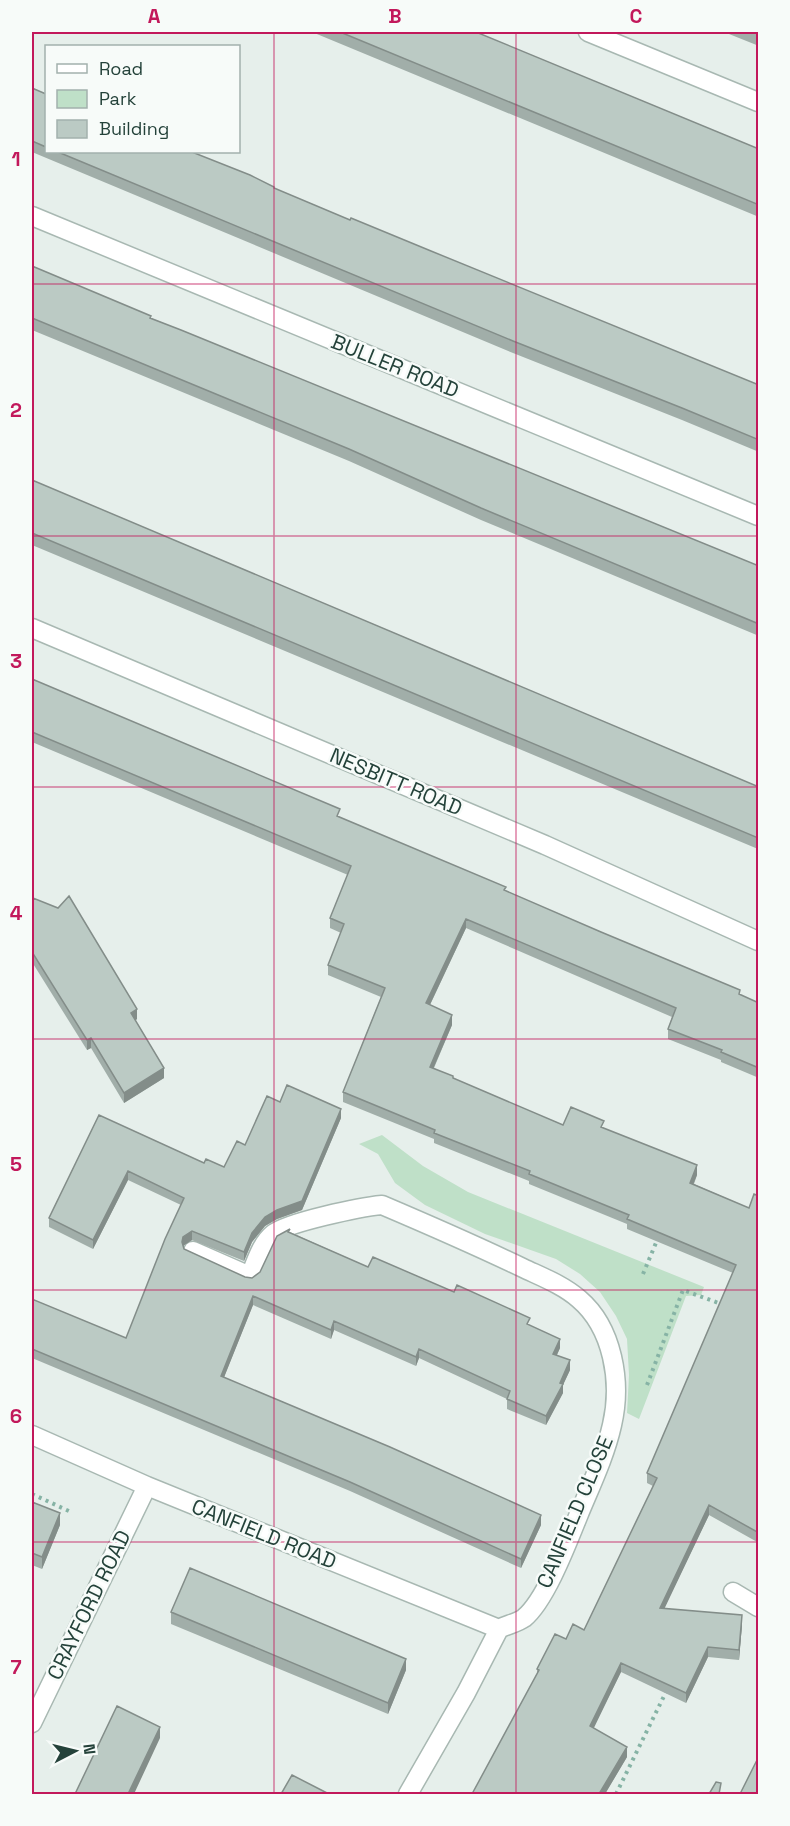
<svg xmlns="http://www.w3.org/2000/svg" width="790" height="1826" viewBox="0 0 790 1826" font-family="'Space Grotesk',sans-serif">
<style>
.green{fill:#bfe0c8}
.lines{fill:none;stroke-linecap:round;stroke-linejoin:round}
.minor-casing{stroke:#a8b8b2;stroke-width:21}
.path{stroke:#86b3a5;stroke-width:4;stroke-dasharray:3 4.5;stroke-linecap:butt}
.minor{stroke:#fff;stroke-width:18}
.wall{fill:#a1aea9}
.shaded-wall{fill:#838d89}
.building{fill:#bbcac4;stroke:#838d89;stroke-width:1.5}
.grid{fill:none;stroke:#c2185b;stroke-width:1.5;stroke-opacity:0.55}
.labels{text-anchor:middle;stroke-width:5;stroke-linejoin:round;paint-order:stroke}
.street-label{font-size:21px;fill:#24423a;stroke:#f7fbf9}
.neatline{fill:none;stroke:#c2185b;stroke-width:2}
.grid-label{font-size:20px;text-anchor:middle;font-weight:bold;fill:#c2185b}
</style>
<rect width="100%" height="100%" fill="#e6efeb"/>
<path class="green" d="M382 1135 423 1166 468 1192 704 1287 701 1295 686 1296 639 1419 627 1413 629 1375 627 1339 616 1316 600 1292 580 1274 556 1259 485 1234 425 1205 395 1183 378 1154 359 1144Z"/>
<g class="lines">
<defs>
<path id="minor" d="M588 32 758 102
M32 216 758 516
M32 628 545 845 758 941
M193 1251 250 1276C256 1262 261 1244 273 1234 288 1222 361 1207 382 1205 429 1225 477 1246 523 1268 542 1277 563 1285 579 1299 613 1328 622 1382 612 1425 605 1456 591 1485 579 1514 568 1541 546 1600 524 1618 517 1623 506 1625 499 1629
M32 1435 147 1486 499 1629
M733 1592 758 1607
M32 1723 147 1486
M408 1794 466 1693 499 1629"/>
</defs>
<use href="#minor" class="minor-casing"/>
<path class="path" d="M643 1274 658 1238
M647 1385 683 1290 724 1305
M32 1494 71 1512
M616 1794 667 1690"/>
<use href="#minor" class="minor"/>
</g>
<path class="wall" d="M312 32H476L759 149V217Z
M724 32H759V46Z
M32 88 46 94V152H192L274 188 350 220 759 385V452L682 420 513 353 32 152Z
M32 266 151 318 759 566V636L481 520 349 461 32 330Z
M32 480 759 787 758 849 32 545Z
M32 679 340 817 759 1003V1078L721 1062V1060L668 1039V1029L672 1017 466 928 430 1005 452 1025 434 1068 453 1079 563 1125 604 1128 697 1175 694 1184 749 1208 759 1196V1543L709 1515 664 1608 742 1625 739 1660 708 1657 686 1703 621 1672 593 1728 627 1757 605 1794 537 1674V1669L566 1639 584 1630 653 1486 647 1483V1473L733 1273 627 1229V1224L529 1184V1181L434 1143V1139L343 1102V1092L381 997 328 975V965L341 933 330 928V918L348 875 32 742Z
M32 902 137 1019 135 1021 164 1078 124 1103 91 1048 87 1050 32 962Z
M280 1102 341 1118 302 1210 277 1219 265 1226 252 1242 244 1261 192 1240 183 1246 184 1249 245 1277 252 1278 260 1272 290 1232 368 1267 530 1325 560 1348 557 1355 570 1370 563 1385V1393L546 1425 507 1409V1399L419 1358 416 1366 334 1330 331 1339 253 1305 224 1377 541 1525 521 1568 350 1491 32 1358V1299L126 1338 181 1205 128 1180 93 1249 49 1227V1218L99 1115 204 1163 224 1167 245 1145Z
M32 1502 60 1525 42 1569 32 1565Z
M171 1612 406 1670 388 1714 171 1624Z"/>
<path class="shaded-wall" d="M466 919V928L426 1013V1003Z
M137 1009V1019L131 1023V1013Z
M452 1015V1025L430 1076V1067Z
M91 1038V1048L87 1050V1040Z
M164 1068V1078L124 1103V1093Z
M341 1109V1118L302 1210 277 1219 265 1226 252 1242 244 1261V1252L252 1233Z
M697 1165V1175L690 1192V1183Z
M128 1171V1180L93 1249V1240Z
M192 1231V1240L183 1246 182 1242 183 1237Z
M253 1296V1305L221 1385V1376Z
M334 1321V1330L331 1339V1330Z
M560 1339V1348L553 1363V1354Z
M419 1349V1358L416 1366V1357Z
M570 1360V1370L563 1385V1393L546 1425V1416Z
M709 1505V1515L660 1618V1608Z
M60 1513V1525L42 1569V1557Z
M541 1515V1525L521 1568V1559Z
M742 1615V1625L739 1660V1650Z
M708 1647V1657L686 1703V1693Z
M406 1659V1670L388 1714V1703Z
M621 1663V1672L590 1736V1726Z
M160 1727V1738L134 1794H128Z
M627 1747V1757L605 1794H599Z"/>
<path class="building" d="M340 32H476L759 149V205Z
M32 88 46 94V147L32 141Z
M58 152H192L250 175 274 187V188L350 220 351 218 431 251 759 385V440L682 408 513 341Z
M32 266 151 316 150 318 181 330 759 566V624L481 508 349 449 32 318Z
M32 480 759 787 758 838 32 533Z
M32 679 340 809 337 816 506 887 504 890 601 932 740 990 739 994 759 1003V1068L721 1052 722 1050 668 1029 676 1008 466 919 426 1003 452 1015 430 1067 453 1076V1078L563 1125 571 1107 604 1121 601 1127 697 1165 690 1183 749 1208 754 1194 759 1196V1426L757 1431 759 1432V1533L709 1505 660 1608 742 1615 739 1650 708 1647 686 1693 621 1663 590 1726 627 1747 599 1794H472L539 1670 537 1669 555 1634 566 1639 573 1624 584 1630 657 1478 647 1473 736 1265 627 1219 629 1215 529 1174 530 1171 434 1133 435 1130 343 1092 385 988 328 965 344 924 330 918 351 866 32 732Z
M69 896 137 1009 131 1013 164 1068 124 1093 91 1038 87 1040 32 952V902L33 898 58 908Z
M287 1085 341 1109 302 1201 277 1210 265 1217 252 1233 244 1252 192 1231 183 1237 182 1242 184 1249 245 1277 252 1278 260 1272 277 1236 290 1229 288 1232 368 1267 373 1257 454 1292 457 1285 530 1318 527 1324 560 1339 553 1354 570 1360 560 1383 563 1384 546 1416 507 1399 510 1391 419 1349 416 1357 334 1321 331 1330 253 1296 221 1376 390 1447 541 1515 521 1559 350 1482 32 1349V1299L126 1338 165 1239 184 1198 128 1171 93 1240 49 1218 99 1115 204 1163 206 1159 224 1167 237 1141 245 1145 267 1096 280 1102Z
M32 1502 60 1513 42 1557 32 1553Z
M190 1568 406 1659 388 1703 171 1612Z
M117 1706 160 1727 128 1794H75Z
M759 1756V1794H740Z
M292 1775 329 1794H281Z
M716 1782 721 1783 719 1794H709Z"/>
<path class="grid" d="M274 32V1794M516 32V1794M32 284H758M32 536H758M32 787H758M32 1039H758M32 1290H758M32 1542H758"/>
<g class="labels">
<g class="street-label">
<text transform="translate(395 366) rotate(22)" y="7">BULLER ROAD</text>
<text transform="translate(396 782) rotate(23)" y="7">NESBITT ROAD</text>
<text transform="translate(575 1512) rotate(-67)" y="7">CANFIELD CLOSE</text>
<text transform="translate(264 1534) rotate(22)" y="7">CANFIELD ROAD</text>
<text transform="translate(89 1605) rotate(-64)" y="7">CRAYFORD ROAD</text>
</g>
</g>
<rect width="790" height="1826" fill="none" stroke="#f7fbf9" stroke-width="66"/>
<rect x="45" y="45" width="195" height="108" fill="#f7fbf9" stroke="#a3b1ad" stroke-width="1.5"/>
<rect x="57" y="64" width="30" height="9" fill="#ffffff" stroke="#a3b1ad" stroke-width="1.5"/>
<text x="99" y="75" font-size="18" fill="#24423a">Road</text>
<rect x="57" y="90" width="30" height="18" fill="#bfe0c8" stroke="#a3b1ad" stroke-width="1.5"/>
<text x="99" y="105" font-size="18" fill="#24423a">Park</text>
<rect x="57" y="120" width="30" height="18" fill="#bbcac4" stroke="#a3b1ad" stroke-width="1.5"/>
<text x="99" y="135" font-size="18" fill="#24423a">Building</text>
<g transform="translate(75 1751) rotate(83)" stroke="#f7fbf9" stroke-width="4.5" paint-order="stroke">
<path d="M0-4.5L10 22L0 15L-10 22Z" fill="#24423a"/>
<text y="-9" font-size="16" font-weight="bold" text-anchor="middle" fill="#24423a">N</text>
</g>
<rect x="33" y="33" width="724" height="1760" class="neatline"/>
<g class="grid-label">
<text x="154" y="23">A</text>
<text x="395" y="23">B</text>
<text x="636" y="23">C</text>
<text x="16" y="166">1</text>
<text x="16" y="417">2</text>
<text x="16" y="668">3</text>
<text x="16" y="920">4</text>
<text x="16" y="1171">5</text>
<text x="16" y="1423">6</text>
<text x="16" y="1674">7</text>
</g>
</svg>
